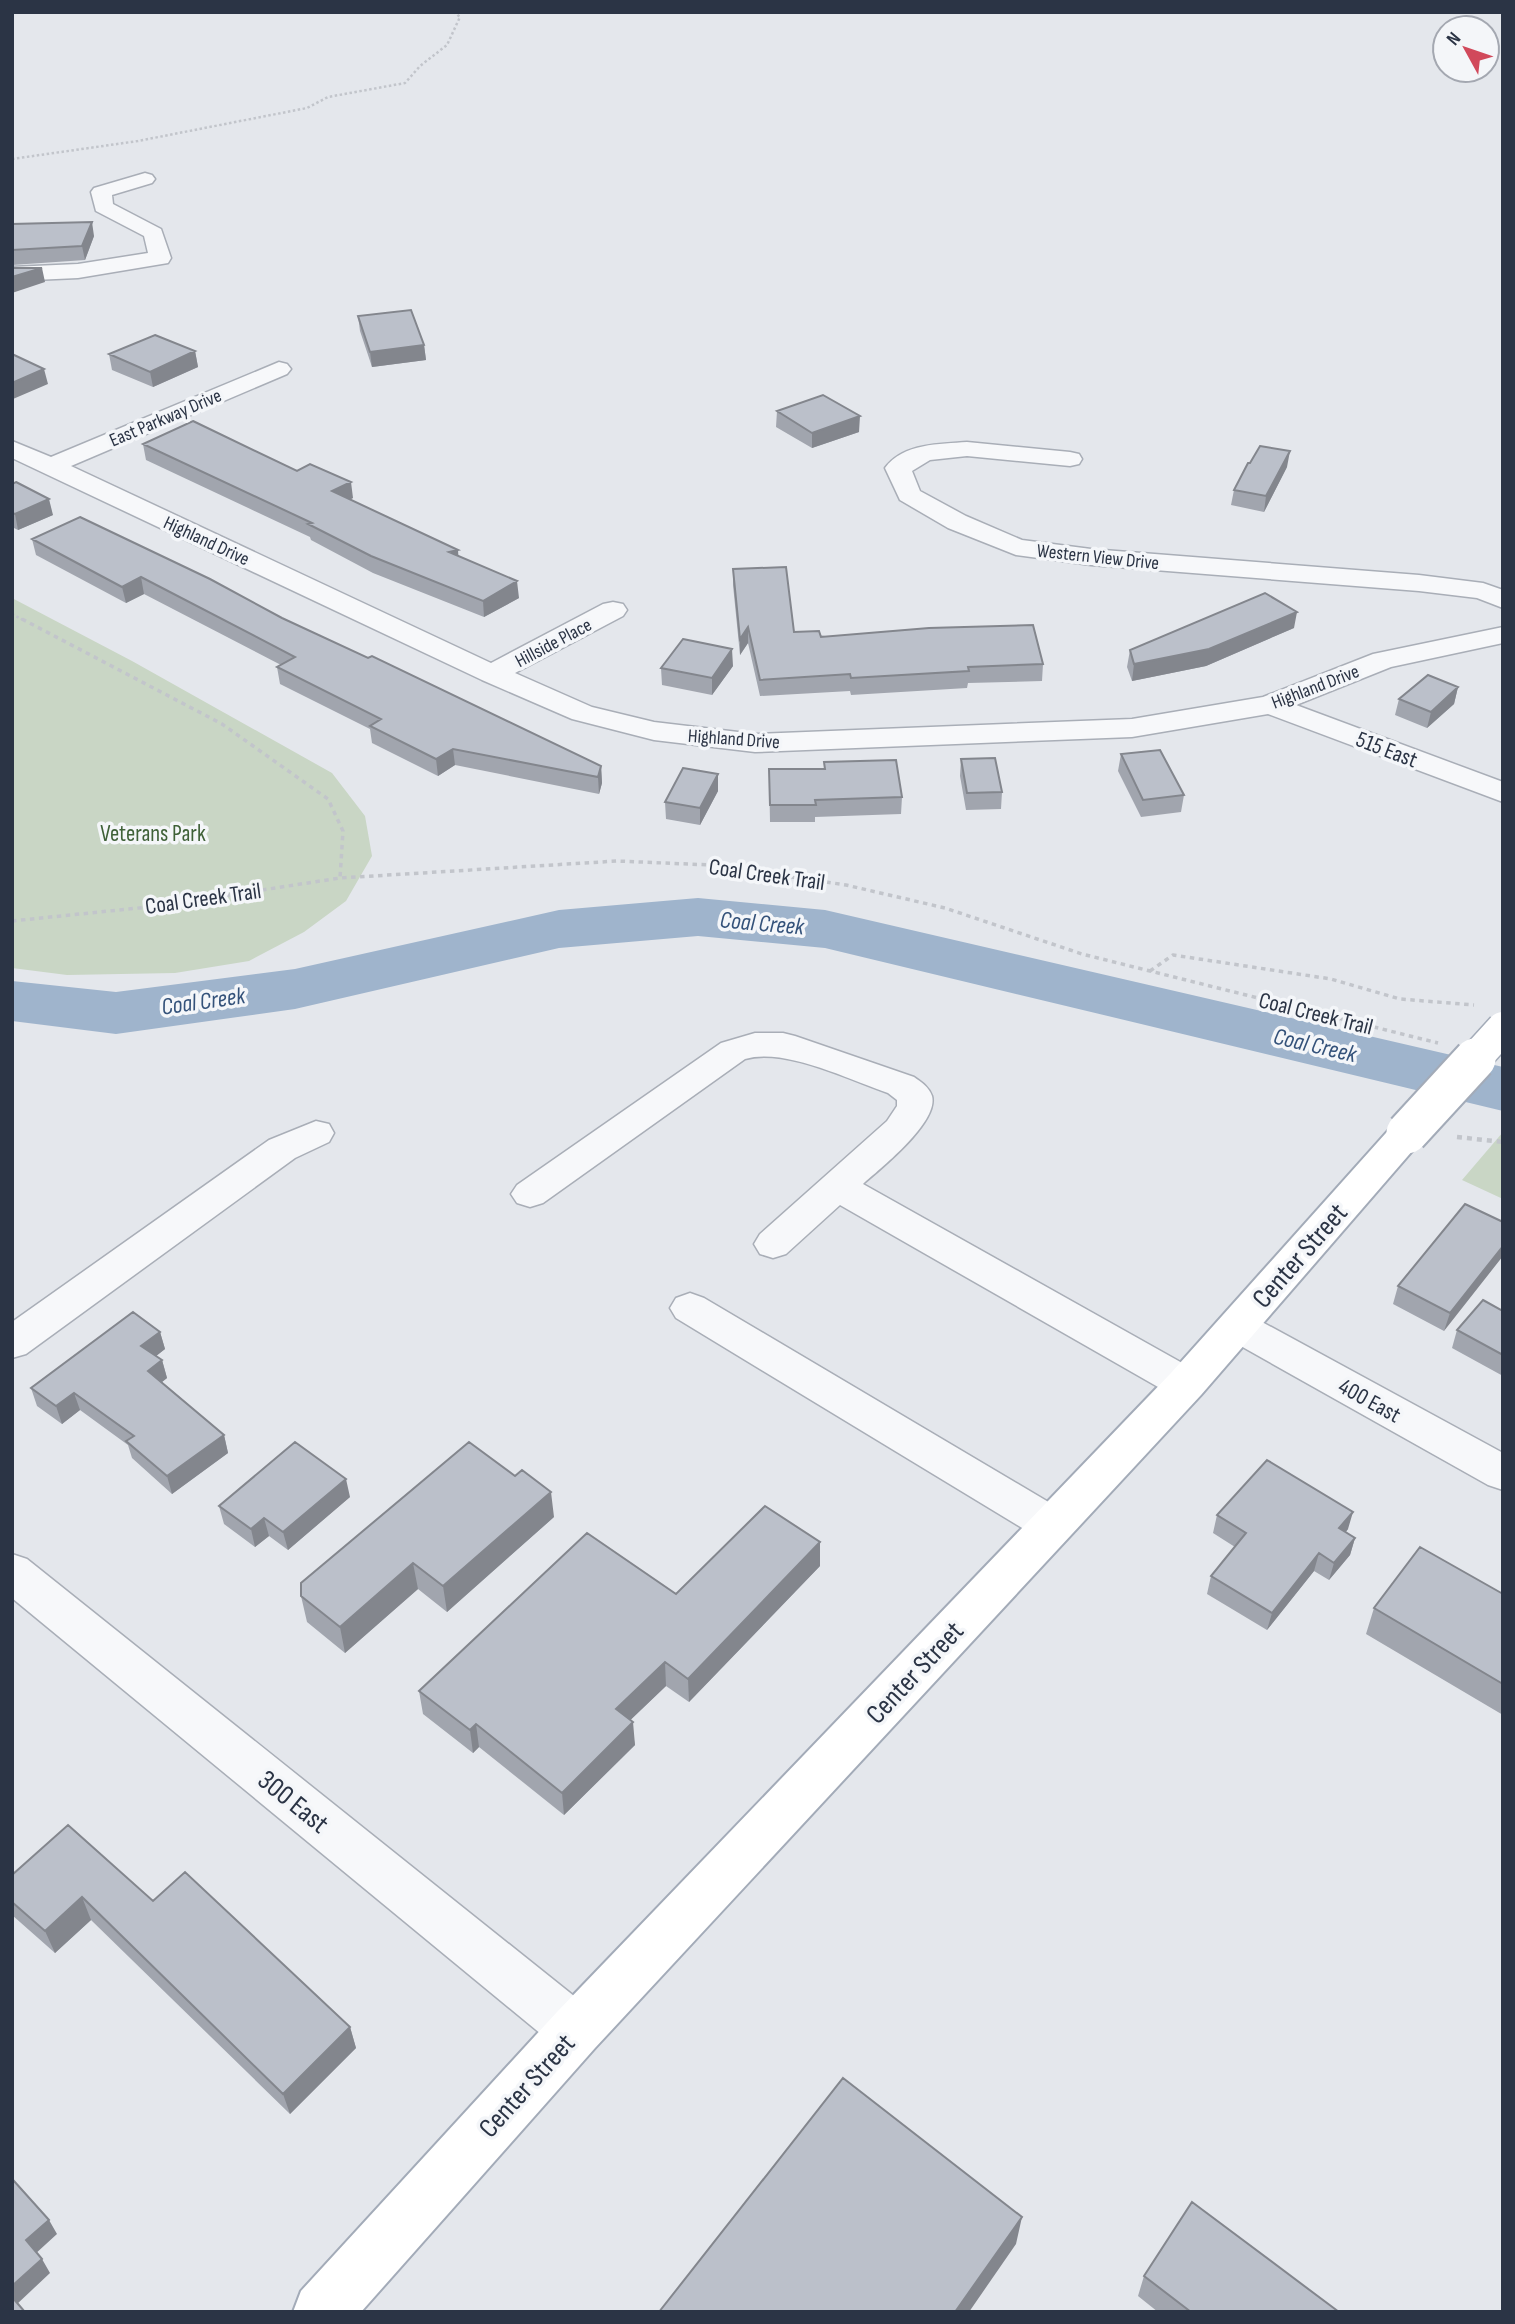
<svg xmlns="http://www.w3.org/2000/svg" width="1515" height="2324" viewBox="0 0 1515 2324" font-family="'Sofia Sans Condensed',sans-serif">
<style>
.green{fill:#c9d6c5}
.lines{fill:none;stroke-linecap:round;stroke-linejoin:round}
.river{fill:#9fb4cc;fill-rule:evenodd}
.minor-casing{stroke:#a9aeb7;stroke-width:3}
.primary-casing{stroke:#a3abb8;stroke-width:4}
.path-far2{stroke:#c2c5cb;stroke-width:2.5;stroke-dasharray:2.5 2.5;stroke-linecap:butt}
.path-far1{stroke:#c2c5cb;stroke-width:3.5;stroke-dasharray:4.5 4.5;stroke-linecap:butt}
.path{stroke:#c2c5cb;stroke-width:4.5;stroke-dasharray:5 5;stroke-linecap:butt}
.minor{fill:#f7f8fa;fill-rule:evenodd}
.primary{fill:#fff;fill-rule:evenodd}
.primary-bridge-far1-casing{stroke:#a3abb8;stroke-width:35;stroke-linecap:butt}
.primary-bridge-casing{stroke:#a3abb8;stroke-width:45;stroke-linecap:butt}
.primary-bridge-far1{stroke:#fff;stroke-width:32}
.primary-bridge{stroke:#fff;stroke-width:41}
.wall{fill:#a1a5ae}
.shaded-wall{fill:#83868d}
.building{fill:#bbc0ca;stroke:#83868d;stroke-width:2}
.labels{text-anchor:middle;stroke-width:7;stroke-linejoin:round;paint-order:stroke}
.far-street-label{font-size:19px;fill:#2b3445;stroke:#f4f6f9}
.street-label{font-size:23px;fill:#2b3445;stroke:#f4f6f9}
.park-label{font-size:23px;fill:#3f6138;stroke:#f4f6f9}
.water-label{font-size:24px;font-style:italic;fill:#34527a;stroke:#f4f6f9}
.near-street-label{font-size:28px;fill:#2b3445;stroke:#f4f6f9}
</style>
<rect width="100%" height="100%" fill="#e4e7ec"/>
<path class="green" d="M12 598 132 661 332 773 365 816 372 856 346 901 304 932 249 961 175 973 67 975 12 968Z
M1503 1132V1199L1462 1180Z"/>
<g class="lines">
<path class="river" d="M698 898 825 910 1503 1067V1111L825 948 698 936 559 948 295 1009 116 1034 12 1021V981L116 992 295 969 559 910Z"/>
<defs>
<path id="minor" d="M145 173 152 175 155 179 152 183 112 195 113 204 161 229 171 258 168 263 78 278 12 281V267L78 264 148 253 144 236 96 211 91 192 94 188Z
M279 362 287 364 291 369 287 374 71 466 491 663 603 604 613 602 623 604 627 610 623 616 515 673 592 707 654 722 755 734 1132 719 1263 697 1373 654 1503 627V643L1391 667 1296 705 1503 782V802L1268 714 1132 737 755 752 654 740 572 719 482 680 12 458V441L51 457Z
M967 442 1070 452 1079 454 1082 459 1079 464 1070 466 967 456 930 460 912 471 920 491 966 516 1022 540 1091 549 1419 575 1483 583 1503 590V608L1477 598 1419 591 1091 565 1016 555 948 528 900 500 885 468C903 443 940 444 967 442Z
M755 1033H783L795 1036 914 1077C921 1082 929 1087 932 1096 939 1122 881 1168 863 1184L1200 1373 1206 1384 1200 1395 1186 1399 1172 1395 840 1205 786 1254 773 1258 760 1254 754 1244 760 1234 887 1121 897 1106V1100L888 1093C850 1080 784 1047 745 1059L543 1203 530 1207 517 1203 511 1194 517 1185 721 1043Z
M316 1121 329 1124 334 1133 329 1142 295 1158 26 1354 12 1358V1322L269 1140Z
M690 1293 704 1298 1067 1513 1073 1525 1067 1537 1052 1542 1037 1537 676 1318 670 1308 676 1298Z
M1237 1311 1251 1316 1503 1453V1490L1488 1485 1223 1336 1217 1326 1223 1316Z
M12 1554 27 1559 594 2012 602 2030 594 2048 576 2055 558 2048 12 1598Z"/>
<path id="primary" d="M1407 1120 1420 1124 1426 1133 1420 1142 1201 1395 595 2048 361 2312H293L301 2291 557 2012 1171 1373 1394 1124Z"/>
</defs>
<use href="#minor" class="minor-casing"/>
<use href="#primary" class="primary-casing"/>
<path class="path-far2" d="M12 159 138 141 307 108 328 97 405 83 420 66 447 45 460 17 454 12
M12 614 25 621"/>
<path class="path-far1" d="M22 619 222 724 328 799 343 831 340 878
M12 921 158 906 340 878 617 861 711 865 846 885 945 908 1082 954 1438 1043
M1150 971 1173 955 1331 979 1400 999 1474 1005"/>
<path class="path" d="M1457 1137 1503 1142"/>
<use href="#minor" class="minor"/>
<use href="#primary" class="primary"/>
<defs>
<path id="primary-bridge-far1" d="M1473 1061 1503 1028"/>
<path id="primary-bridge" d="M1407 1133 1475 1059"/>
</defs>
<use href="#primary-bridge-far1" class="primary-bridge-far1-casing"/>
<use href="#primary-bridge" class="primary-bridge-casing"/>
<use href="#primary-bridge-far1" class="primary-bridge-far1"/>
<use href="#primary-bridge" class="primary-bridge"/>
</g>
<path class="wall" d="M12 224 94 236 85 260 12 265Z
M358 316 424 345 426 360 372 367 360 331Z
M195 351 198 367 153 387 112 370 109 354Z
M777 411 859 432 812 448 776 427Z
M143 444 353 498 350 499 458 556 519 598 484 617 373 573 311 540 310 537 146 460Z
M1287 467 1264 512 1231 505 1234 490Z
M12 484 53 515 18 530 12 527Z
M32 539 282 618 601 766 602 783 599 794 455 765 438 776 372 743 370 729 280 684 277 667 281 665 144 594 126 603 36 555Z
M733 569 794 632 1043 664 1042 681 968 683 967 688 851 695 850 691 760 696 748 643 740 655 733 585Z
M1294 628 1206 666 1132 681 1127 667 1130 650Z
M733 666 712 695 662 685 661 668Z
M1458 687 1454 704 1427 728 1395 715 1399 699Z
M1121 754 1184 795 1181 812 1141 817 1118 771Z
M961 759 1002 792 1001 809 966 810 960 776Z
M824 762 902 797 901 814 815 817V822H770L769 769H824Z
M718 774V791L700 825 666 819 665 802Z
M1503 1222 1444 1331 1393 1304 1398 1286Z
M1503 1311V1376L1452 1348 1457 1330Z
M160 1332 165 1349 156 1356 162 1360 167 1378 162 1382 224 1435 228 1453 172 1494 132 1458 128 1445 80 1410 62 1424 37 1406 31 1388Z
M350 1497 288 1550 269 1536 255 1547 224 1524 219 1506Z
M1217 1515 1348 1529 1346 1532 1355 1538 1350 1555 1329 1580 1314 1571 1267 1630 1207 1594 1211 1576 1235 1547 1213 1533Z
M554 1517 447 1612 418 1589 345 1653 307 1622 301 1596Z
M820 1566 689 1702 666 1686 630 1720 635 1745 564 1815 479 1747 473 1753 423 1714 419 1691 676 1594Z
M1503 1594V1715L1366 1634 1374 1608Z
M12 1875 153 1901 350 2027 356 2048 290 2114 91 1920 55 1953 12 1915Z
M1144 2276 1339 2312H1158L1138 2296Z"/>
<path class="shaded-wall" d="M92 222 94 236 85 260 82 246Z
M42 268 45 282 12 293V277Z
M424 345 426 360 372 367 370 352Z
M195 351 198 367 153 387 150 372Z
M44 369 48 384 13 399 12 383Z
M860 416 859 432 812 448V433Z
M1290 451 1287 467 1264 512 1266 496Z
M351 482 353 498 335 507 332 491Z
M49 499 53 515 18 530 15 514Z
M458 550 459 566 449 552Z
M141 577 144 594 126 603 122 587Z
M517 581 519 598 484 617 483 601Z
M1297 612 1294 628 1206 666 1132 681 1134 664Z
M748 627V643L740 655V639Z
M732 649 733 666 712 695V678Z
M1458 687 1454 704 1427 728 1431 712Z
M453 749 455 765 438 776 436 759Z
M601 766 602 783 599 794 598 777Z
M718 774V791L700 825V808Z
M1503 1246V1256L1444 1331 1450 1313Z
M160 1332 165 1349 146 1364 141 1346Z
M162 1360 167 1378 153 1389 148 1371Z
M74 1393 80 1410 62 1424 56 1406Z
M224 1435 228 1453 172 1494 167 1476Z
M346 1479 350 1497 288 1550 283 1532Z
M551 1492 554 1517 447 1612 443 1586Z
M1353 1512 1348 1529 1334 1546 1339 1528Z
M264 1518 269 1536 255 1547 251 1529Z
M1355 1538 1350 1555 1329 1580 1334 1563Z
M820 1542V1566L689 1702 688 1679Z
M1319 1553 1314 1571 1267 1630 1272 1613Z
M413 1563 418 1589 345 1653 340 1627Z
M665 1662 666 1686 618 1732 616 1709Z
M633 1722 635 1745 564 1815 562 1793Z
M476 1724 479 1747 473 1753 470 1730Z
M82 1897 91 1920 55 1953 45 1931Z
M350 2027 356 2048 290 2114 283 2094Z
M1022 2217 1016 2244 969 2312H955Z
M49 2220 57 2234 34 2255 26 2240Z
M42 2259 50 2273 16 2305 12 2299V2286Z"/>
<path class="building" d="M92 222 82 246 12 250V224Z
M12 268H42L12 277Z
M411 310 424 345 370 352 358 316Z
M155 335 195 351 150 372 109 354Z
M12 354 44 369 12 383Z
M823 395 860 416 812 433 777 411Z
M193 421 297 471 310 464 351 482 332 491 458 550 449 552 517 581 483 601 371 556 308 524 312 523 143 444Z
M1260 446 1290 451 1266 496 1234 490 1248 463H1250Z
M16 482 49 499 15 514 12 513V484Z
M80 517 210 579 282 618 368 658 372 656 601 766 598 777 453 749 436 759 370 726 381 719 277 667 295 657 141 577 122 587 32 539Z
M786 567 794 632 819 631 821 637 929 628 1033 625 1043 664 968 667 969 671 851 678 850 674 760 680 748 627 740 639 733 569Z
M1265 593 1297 612 1209 649 1134 664 1130 650Z
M683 639 732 649 712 678 661 668Z
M1428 675 1458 687 1431 712 1399 699Z
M1160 750 1184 795 1143 800 1121 754Z
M995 758 1002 792 967 793 961 759Z
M896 760 902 797 815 800 816 805H770L769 769H825L824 762Z
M683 768 718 774 700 808 665 802Z
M1465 1204 1503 1222V1246L1450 1313 1398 1286Z
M1483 1300 1503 1311V1355L1457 1330Z
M133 1312 160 1332 141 1346 162 1360 148 1371 224 1435 167 1476 126 1441 134 1436 74 1393 56 1406 31 1388Z
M295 1442 346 1479 283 1532 264 1518 251 1529 219 1506Z
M469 1442 515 1476 522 1470 551 1492 443 1586 413 1563 340 1627 301 1596V1583Z
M1267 1460 1353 1512 1339 1528 1355 1538 1334 1563 1319 1553 1272 1613 1211 1576 1246 1533 1217 1515Z
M765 1506 820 1542 688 1679 665 1662 616 1709 633 1722 562 1793 476 1724 470 1730 419 1691 587 1533 676 1594Z
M1420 1547 1503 1594V1684L1374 1608Z
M68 1825 153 1901 185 1872 350 2027 283 2094 82 1897 45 1931 12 1902V1875Z
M843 2078 1022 2217 955 2312H659Z
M14 2181 49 2220 26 2240 42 2259 12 2286V2183Z
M1192 2202 1339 2312H1191L1144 2276Z
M12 2297 25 2312H12Z"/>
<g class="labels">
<g class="far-street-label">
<text transform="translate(165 417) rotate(-23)" y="7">East Parkway Drive</text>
<text transform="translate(207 540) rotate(25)" y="7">Highland Drive</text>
<text transform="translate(1098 556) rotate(6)" y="7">Western View Drive</text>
<text transform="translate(553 642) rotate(-28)" y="7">Hillside Place</text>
<text transform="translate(1315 686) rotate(-21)" y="7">Highland Drive</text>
<text transform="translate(734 738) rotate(4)" y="7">Highland Drive</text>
</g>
<g class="street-label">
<text transform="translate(1387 749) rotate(21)" y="8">515 East</text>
<text transform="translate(767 874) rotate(8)" y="8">Coal Creek Trail</text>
<text transform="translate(203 898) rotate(-8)" y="8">Coal Creek Trail</text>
<text transform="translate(1316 1013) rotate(14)" y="8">Coal Creek Trail</text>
<text transform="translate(1370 1400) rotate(29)" y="8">400 East</text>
</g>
<g class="park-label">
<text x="153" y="841">Veterans Park</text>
</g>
<g class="water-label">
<text transform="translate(762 923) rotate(5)" y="8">Coal Creek</text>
<text transform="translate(203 1001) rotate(-8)" y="8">Coal Creek</text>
<text transform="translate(1315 1045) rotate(13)" y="8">Coal Creek</text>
</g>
<g class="near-street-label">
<text transform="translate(1299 1255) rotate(-49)" y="10">Center Street</text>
<text transform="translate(914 1672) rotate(-47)" y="10">Center Street</text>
<text transform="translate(294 1801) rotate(39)" y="10">300 East</text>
<text transform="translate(526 2085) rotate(-48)" y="10">Center Street</text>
</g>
</g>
<rect width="1515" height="2324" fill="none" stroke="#2b3445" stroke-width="28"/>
<g transform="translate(1466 49) rotate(310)"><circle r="33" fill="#f4f6f9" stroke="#a4a8b1" stroke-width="2"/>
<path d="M0-5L12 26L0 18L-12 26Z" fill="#d1495b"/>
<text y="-10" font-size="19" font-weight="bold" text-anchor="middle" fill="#2b3445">N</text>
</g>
</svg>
